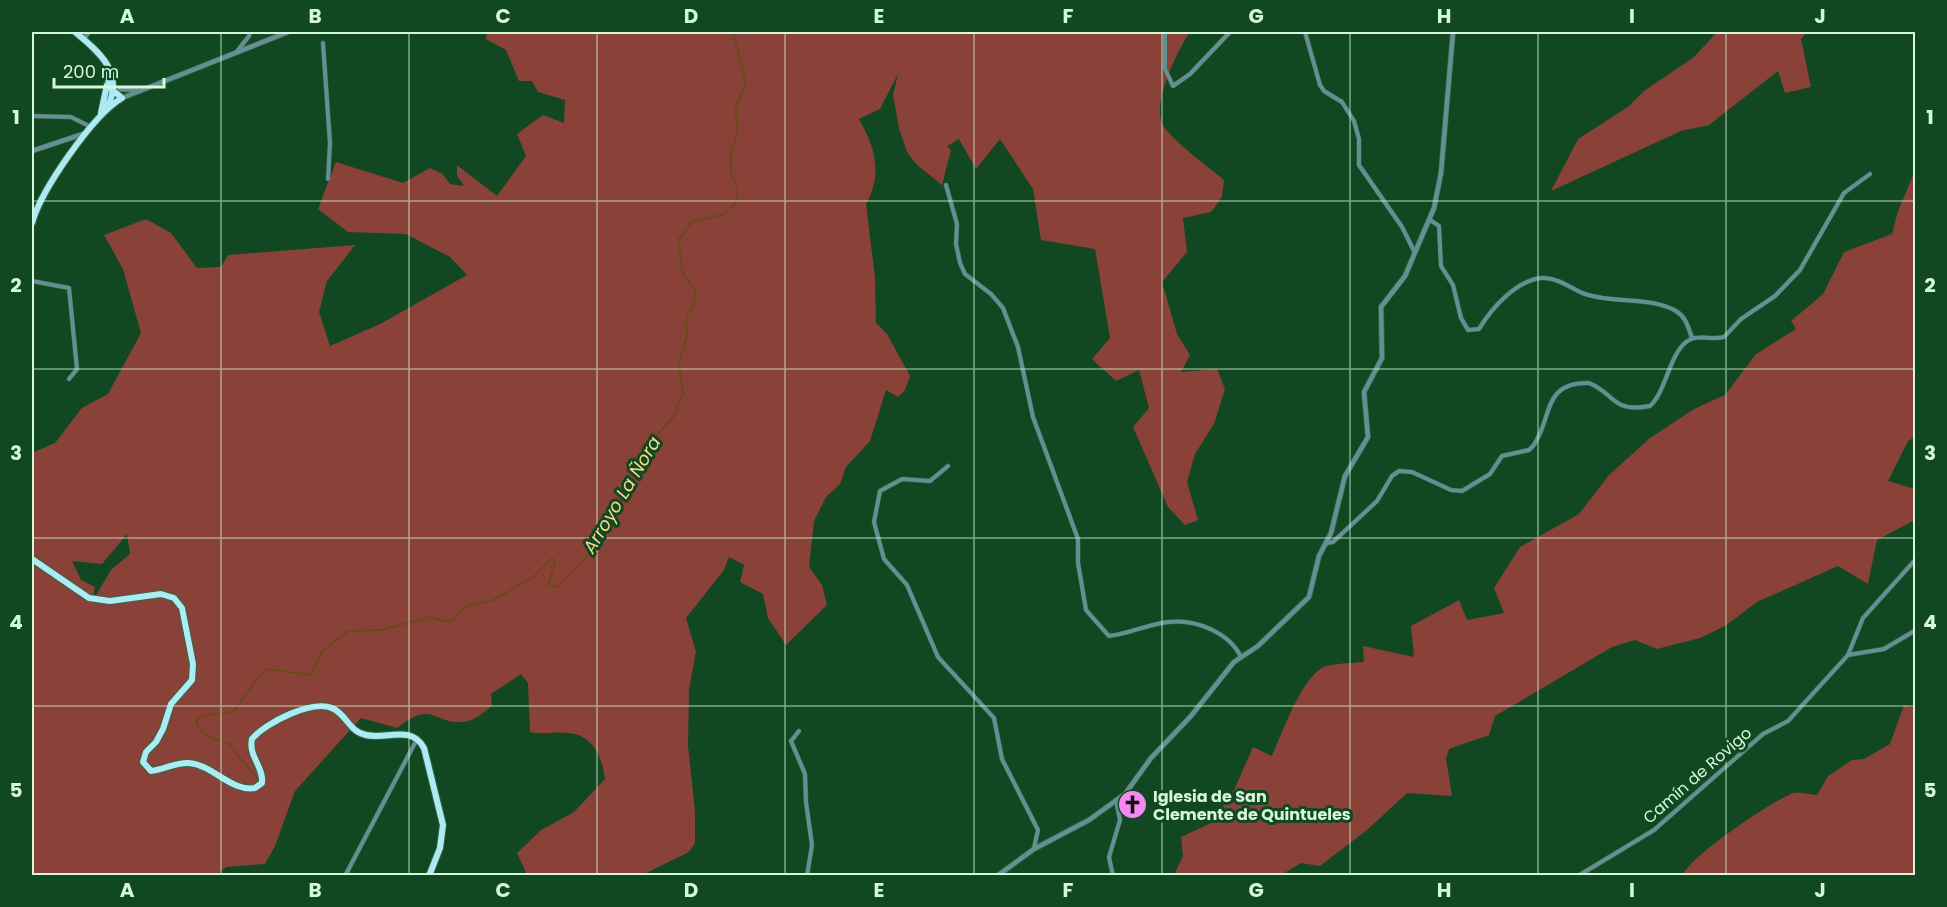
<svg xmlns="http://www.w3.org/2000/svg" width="1947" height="907" viewBox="0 0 1947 907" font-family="Poppins,sans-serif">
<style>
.green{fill:#894138;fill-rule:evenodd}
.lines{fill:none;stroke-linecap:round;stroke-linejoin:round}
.stream{stroke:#624e0f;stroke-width:1.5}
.minor-casing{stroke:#346842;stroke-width:5}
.tertiary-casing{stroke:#346842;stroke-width:6}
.trunk-casing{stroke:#346842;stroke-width:8}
.minor{stroke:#668e95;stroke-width:4}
.tertiary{stroke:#668e95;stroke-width:4.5}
.trunk{stroke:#aceaf4;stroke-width:6}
.grid{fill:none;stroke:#d5f8da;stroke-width:1.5;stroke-opacity:0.55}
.labels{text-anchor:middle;stroke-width:6;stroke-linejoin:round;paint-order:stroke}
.street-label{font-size:16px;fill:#d5f8da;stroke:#114821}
.poi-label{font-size:16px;font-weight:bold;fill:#d5f8da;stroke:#114821;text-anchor:start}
.water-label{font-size:18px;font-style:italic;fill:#f9da8a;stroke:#114821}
.neatline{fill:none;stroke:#d5f8da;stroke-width:2}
.grid-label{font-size:20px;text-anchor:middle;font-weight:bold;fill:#d5f8da}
</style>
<rect width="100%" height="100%" fill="#114821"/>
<path class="green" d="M487 32H1190C1177 51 1153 101 1162 123 1168 138 1210 168 1224 180L1222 197 1211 212 1183 218 1187 252 1162 282 1177 334 1190 355 1181 372 1217 369 1225 389 1214 424 1195 454 1187 482 1198 520 1185 525 1168 507 1133 427 1149 408 1139 370 1116 381 1092 359 1110 338 1095 249 1041 240 1033 189 1000 139 976 169 959 139 947 146 951 150 942 185 916 164 907 152 899 128 893 95 898 74 880 109 859 119C875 147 883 174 866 204L875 278 876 323 887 334 910 376 905 390 898 397 886 390 870 441 846 467 840 484 826 497 814 521 809 567 822 585 827 605 786 645 768 618 763 594 740 582 744 565 729 557 724 570 686 618 696 652 689 689 688 746 695 811V843L689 852 642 875H527L517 853 541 830 574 812 605 779C602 758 594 735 568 733 555 731 543 735 530 732L528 683 521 674 491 694 492 706C485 711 476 719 468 721 433 728 436 697 397 728L361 718 295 791 275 846 265 864 226 867 217 875H32V453L55 443 82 408 108 394 141 333 123 269 104 235 146 219 171 233 197 268 221 267 228 255 355 245 327 281 319 312 330 346 380 324 467 275 450 257 406 234 348 232 318 209 336 162 403 183 430 168 443 174 450 184 464 186 457 176V165L497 196 526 156 517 134 543 115 564 123 565 100 538 92 532 81H519L506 50 486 39ZM127 534 130 554 111 570 92 602 95 587 81 580 72 561 102 564Z
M1717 32H1807L1801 39 1811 87 1785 93 1778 71 1709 125 1681 131 1551 191 1578 139 1628 107 1644 91 1694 57Z
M1915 171V437L1908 441 1888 481 1915 489V520L1877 540 1868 584 1838 566 1757 602 1725 626 1700 638 1657 649 1635 640 1612 647 1495 716 1489 735 1449 749 1446 759 1452 796 1407 793 1367 830 1320 866 1301 863 1281 875H1174L1183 856 1181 837 1211 823 1235 788 1253 747 1272 756C1282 734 1303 672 1327 666 1339 663 1352 663 1364 662L1363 646 1414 657 1411 626 1459 600 1467 620 1504 613 1494 588 1520 547 1579 514 1609 475 1650 438 1694 409 1725 395 1756 354 1796 329 1791 321 1823 294 1844 252 1892 234 1898 211Z
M1904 705 1915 708V875H1683C1689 857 1774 799 1794 793 1801 792 1810 795 1817 795L1828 776 1852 760 1864 759 1890 744Z"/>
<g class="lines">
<path class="stream" d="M259 782C252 767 237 759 230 744 216 740 201 736 196 722L200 716 233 712 256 680 267 669 311 675 322 651 348 631 381 630 430 617 442 621 453 620 467 605 492 601 533 577 552 558 555 562 548 586 557 587 587 556 603 522 627 493 655 437 674 416 683 392 679 364 687 336 686 317 694 304 695 291 682 272 679 239 693 221 722 215 735 204 738 191 731 172V152L738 130 735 109 746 83 733 32"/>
<defs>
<path id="minor" d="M1165 32V69L1173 86 1190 74 1230 32
M1305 32 1320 85 1324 91 1342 102 1354 121 1359 139V165L1402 227 1414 251
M84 39 89 32
M323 43 330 143 328 179
M238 50 249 36 250 32
M32 116 71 117 91 127
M946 185 957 224 956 244 960 263 965 274 991 294 1003 308 1018 347 1033 417 1078 539V563L1086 610 1109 636C1129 634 1148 624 1169 622 1195 619 1229 632 1241 657
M1430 220 1439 226 1441 266 1453 285 1461 318 1468 330 1479 329C1491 309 1516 280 1542 278 1558 277 1571 289 1585 294 1614 304 1650 296 1676 311 1686 317 1688 327 1692 338
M32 281 69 288 77 369 69 379
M948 466 930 481 902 479 880 491 874 522 884 559 907 585 938 657 994 718 1002 759 1038 830 1034 848
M1327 543 1333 542 1377 501 1392 476 1399 471 1412 472 1451 490 1462 491 1490 474 1502 456 1529 450 1533 446C1553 419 1541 382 1589 383 1616 394 1611 413 1650 406 1667 391 1670 348 1691 339 1700 335 1713 340 1724 337L1741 319 1775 296 1800 270 1844 193 1870 174
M1848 655 1884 649 1916 630
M799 731 791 741 805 774 806 802 812 845 807 876
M345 876 417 739
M1113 876 1109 857 1120 820 1116 800
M1578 876 1654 830 1763 734 1788 721 1848 655 1863 618 1916 559"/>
<path id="tertiary" d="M120 89 137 90
M122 98 288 32
M32 151 86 133
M997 876 1034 849 1089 820 1125 794 1151 758 1191 716 1234 662 1258 646 1309 597 1319 556 1331 533 1345 476 1368 437 1364 392 1382 358 1381 307 1405 276 1434 208 1441 173 1453 32"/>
<path id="trunk" d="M75 32C99 52 124 72 108 106
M101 113 107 85
M32 223C41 190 93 115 122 98L110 88 107 73
M32 559 89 598 110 601 161 594 174 598 182 608 193 664 192 680 171 704 163 729 156 742 146 752 143 762 151 771C163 770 176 762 189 763 213 765 231 792 255 788L262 783C264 767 248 756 252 739 265 723 314 698 334 709 347 716 350 732 366 735 386 740 411 724 424 748L443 825 440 848 429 876"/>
</defs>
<use href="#minor" class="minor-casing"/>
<use href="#tertiary" class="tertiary-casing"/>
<use href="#trunk" class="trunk-casing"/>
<use href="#minor" class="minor"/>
<use href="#tertiary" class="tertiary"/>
<use href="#trunk" class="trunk"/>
</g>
<path class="grid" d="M221 32V876M409 32V876M597 32V876M785 32V876M974 32V876M1162 32V876M1350 32V876M1538 32V876M1726 32V876M32 201H1916M32 369H1916M32 538H1916M32 706H1916"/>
<defs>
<symbol id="church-disc" viewBox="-11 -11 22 22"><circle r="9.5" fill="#f589ef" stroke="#114821"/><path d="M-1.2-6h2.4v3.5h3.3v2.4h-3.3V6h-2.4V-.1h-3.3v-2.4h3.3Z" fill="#111"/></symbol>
</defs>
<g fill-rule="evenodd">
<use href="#church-disc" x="1116" y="788" width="33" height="33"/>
</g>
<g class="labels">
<g class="street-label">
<text transform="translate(1697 775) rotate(-41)" y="6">Camín de Rovigo</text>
</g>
<g class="poi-label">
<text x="1153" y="802">Iglesia de San<tspan x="1153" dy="18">Clemente de Quintueles</tspan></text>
</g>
<g class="water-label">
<text transform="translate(622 495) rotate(-59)" y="6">Arroyo La Ñora</text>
</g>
</g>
<rect width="1947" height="907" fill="none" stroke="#114821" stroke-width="66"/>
<path d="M54 78v9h110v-9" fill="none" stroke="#d5f8da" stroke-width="3"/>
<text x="63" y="78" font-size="18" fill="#d5f8da" stroke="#114821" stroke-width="4.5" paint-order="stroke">200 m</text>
<rect x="33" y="33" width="1881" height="841" class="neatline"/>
<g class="grid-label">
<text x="127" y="23">A</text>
<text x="315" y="23">B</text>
<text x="503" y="23">C</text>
<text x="691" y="23">D</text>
<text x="879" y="23">E</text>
<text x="1068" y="23">F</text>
<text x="1256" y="23">G</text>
<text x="1444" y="23">H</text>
<text x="1632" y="23">I</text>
<text x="1820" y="23">J</text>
<text x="16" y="124">1</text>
<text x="1930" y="124">1</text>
<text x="16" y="292">2</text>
<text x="1930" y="292">2</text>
<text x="16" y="460">3</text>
<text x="1930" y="460">3</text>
<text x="16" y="629">4</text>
<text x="1930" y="629">4</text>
<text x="16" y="797">5</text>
<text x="1930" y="797">5</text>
<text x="127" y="897">A</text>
<text x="315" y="897">B</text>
<text x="503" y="897">C</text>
<text x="691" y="897">D</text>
<text x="879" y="897">E</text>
<text x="1068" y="897">F</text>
<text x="1256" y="897">G</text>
<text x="1444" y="897">H</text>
<text x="1632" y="897">I</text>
<text x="1820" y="897">J</text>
</g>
</svg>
